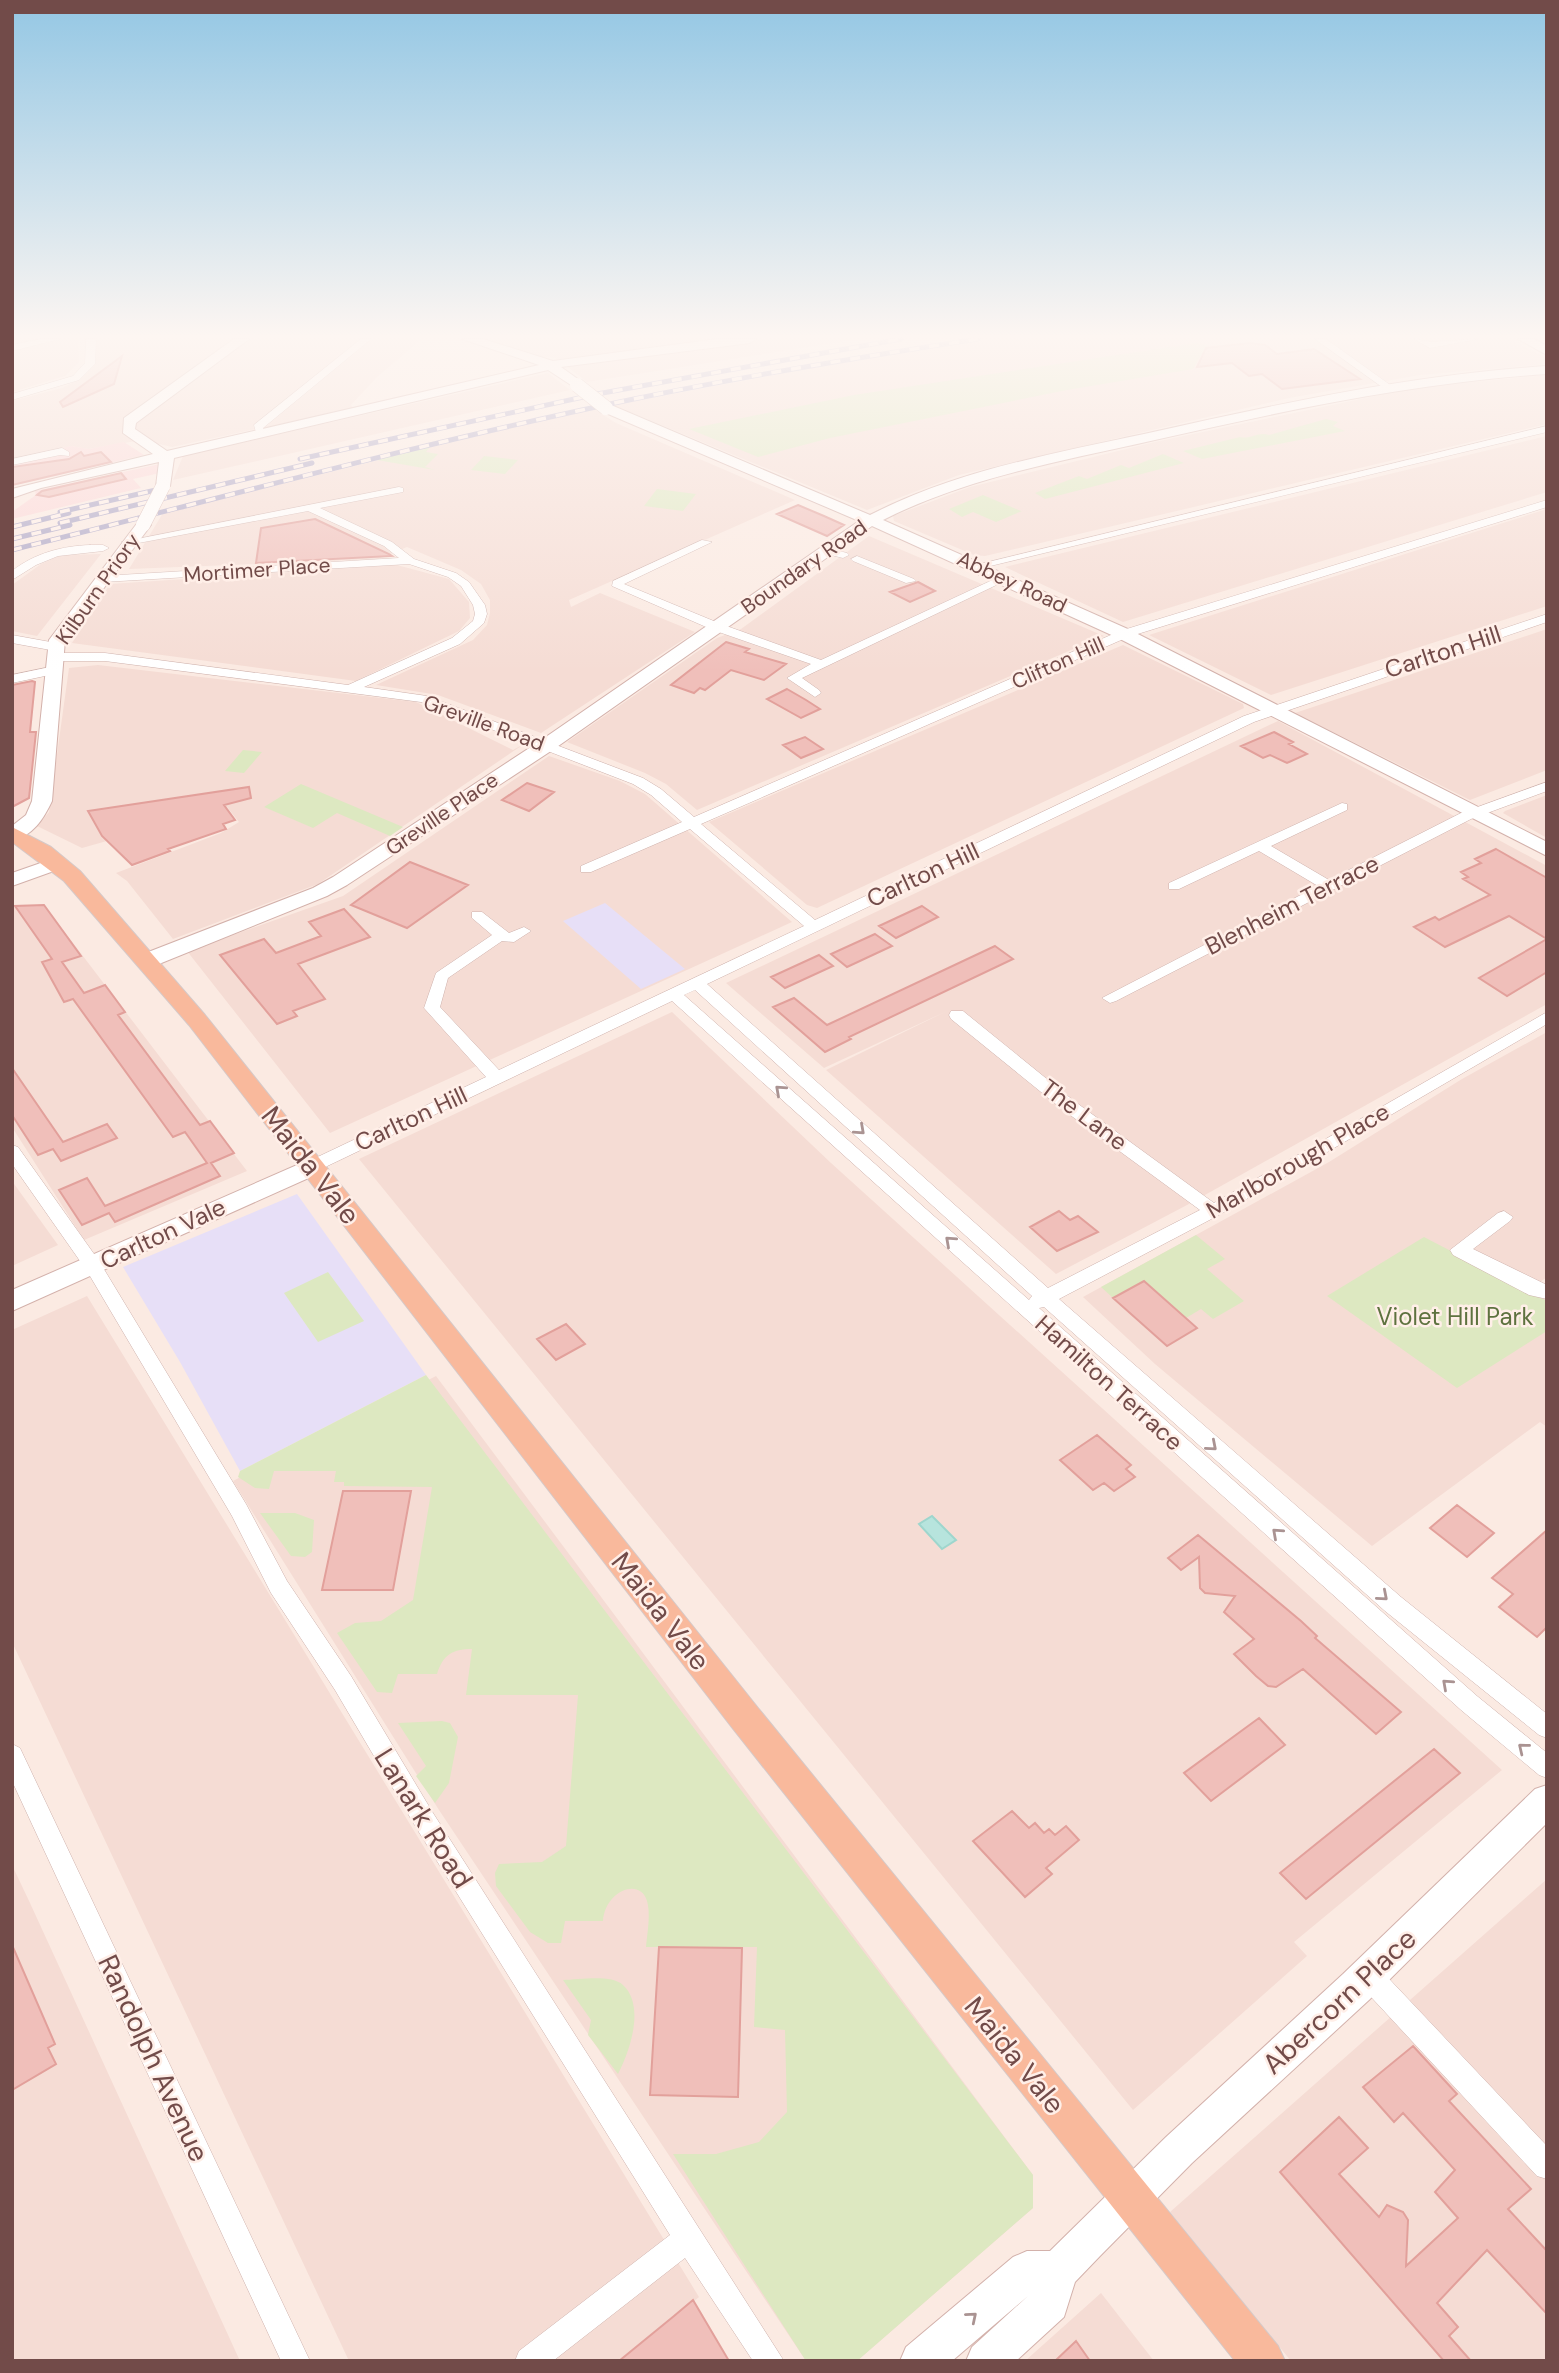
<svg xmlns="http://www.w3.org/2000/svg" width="1559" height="2373" viewBox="0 0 1559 2373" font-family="'DM Sans',sans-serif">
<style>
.residential{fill:#f5dcd4}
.commercial{fill:#fcd6d6}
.education{fill:#e7dff7}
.green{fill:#dde8c1}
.water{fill:#b7e4dd;stroke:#9ed6cd;stroke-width:2}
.building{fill:#f0bfba;stroke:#e2a09b;stroke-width:2}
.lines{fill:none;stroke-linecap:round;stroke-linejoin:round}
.street-casing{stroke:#ceb1ac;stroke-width:1}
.secondary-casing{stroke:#d3b1ab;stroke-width:2}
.primary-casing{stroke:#d5c9c8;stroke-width:2}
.street{fill:#fff;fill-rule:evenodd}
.secondary{fill:#fff;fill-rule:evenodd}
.primary{fill:#f9b99c;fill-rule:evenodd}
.rail-casing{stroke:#a9a2c4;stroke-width:5}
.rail{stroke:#ffefe8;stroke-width:3.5;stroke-dasharray:10;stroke-linecap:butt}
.secondary-bridge-casing{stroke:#d3b1ab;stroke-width:15;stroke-linecap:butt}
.secondary-bridge{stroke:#fff;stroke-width:14}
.oneway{stroke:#aa9392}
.labels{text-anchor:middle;stroke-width:5;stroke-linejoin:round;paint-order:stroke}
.far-street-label{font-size:21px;fill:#724b49;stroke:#ffefe8}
.street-label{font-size:24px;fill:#724b49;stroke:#ffefe8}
.park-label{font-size:24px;fill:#5e723f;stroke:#ffefe8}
.near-street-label{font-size:28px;fill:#724b49;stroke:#ffefe8}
</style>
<rect width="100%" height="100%" fill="#fbeae2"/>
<path class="residential" d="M12 339H78L79 362 65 376 12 392Z
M95 339H422L377 377 351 405 354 408 172 447 142 440 88 449 71 446 12 460V401L62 388 80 379 96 363Z
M485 339H859L587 382 556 358 535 356Z
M995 339H1509L1547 358V364L1420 375 1289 398 959 475 867 510 613 405 812 368Z
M548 373 570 390 173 480 183 456Z
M1547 375V424L985 556 974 555 894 521 893 516 970 487 1155 442 1418 387Z
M592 408 616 423 795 500 569 600 571 607 600 593 695 632 541 733 438 695 376 685 473 640 487 625 490 613V600L481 584 461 570 407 547 378 559 129 569 163 513Z
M1547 436V492L1123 622 1005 567Z
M1547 509V606L1271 695 1149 635Z
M869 536 1104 636 697 810 666 784 645 773 567 742 717 638 741 629Z
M101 554 37 636 12 631V585L41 564 61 555Z
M397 565 449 579 469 602 470 618 459 631 356 681 72 643 110 584Z
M1547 629V770L1470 800 1295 713Z
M1123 645 1243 704 1244 708 817 908 807 905 709 822Z
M98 665 416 702 513 750 524 744 318 884 173 939 127 881 116 873 221 833 239 822 227 807 82 848 37 826 49 812 69 668Z
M1278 721 1547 866V1004L1187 1205 1056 1274 826 1070 947 1011 824 1068 726 983Z
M549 756 620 781 645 794 792 922 330 1133 187 951 343 896Z
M1547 795V838L1503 813 1505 811Z
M44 905 247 1171 84 1240 12 1127V906Z
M672 1012 831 1163 1502 1770 1294 1942 1307 1956 1133 2110 359 1159Z
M1547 1032V1277L1536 1285 1547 1294V1427L1540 1422 1372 1546 1155 1364 1083 1297 1329 1162 1462 1079Z
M12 1181 58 1245 12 1266Z
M87 1296 699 2297 620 2361H349L12 1642V1330Z
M436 1376 1033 2175V2208L857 2361H806L439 1810 233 1481Z
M12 1865 30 1903 240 2361H12Z
M1547 1879V2361H1291L1170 2212Z
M1101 2293 1154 2361H1025Z"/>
<path class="commercial" d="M124 442 144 455 12 486V460L71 446 89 449Z
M160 464V473L133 479 141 488 12 519V512L36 495 35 491Z"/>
<path class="education" d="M605 903 685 969 641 989 563 921Z
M297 1194 426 1375 240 1471 180 1362 123 1267Z"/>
<path class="green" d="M1196 343 1207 345 1193 369 1067 390 830 438 758 457 689 429 854 395Z
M1326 419 1338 422 1333 426 1345 431 1202 459 1183 451 1240 437C1250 440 1258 431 1269 435Z
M433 443 426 452 438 454 425 467 435 470 371 459Z
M1163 454 1184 463 1045 499 1035 493 1079 476 1087 479 1121 465 1129 468Z
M484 456 518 460 505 474 471 470Z
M657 489 696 494 683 511 644 506Z
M983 495 1021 511H1022L996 522 973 512 962 517 949 509Z
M243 750 262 752 244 773 225 771Z
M301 784 403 827 390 836 337 813 313 828 264 807Z
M1196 1235 1225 1259 1207 1269 1244 1301 1213 1319 1201 1309 1186 1318 1144 1281 1113 1298 1101 1287Z
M1424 1237 1547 1301V1331L1457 1388 1327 1296Z
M328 1272 364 1321 318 1342 284 1293Z
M426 1375 1033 2175V2208L857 2361H806L673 2154H716L759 2142 787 2112 785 2030 754 2027 757 1947H646C647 1934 651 1915 647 1901 640 1877 605 1891 603 1921H565L561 1943H548L530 1932 496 1886 495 1873 499 1864 542 1862 566 1846 578 1695H466L472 1649C452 1649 443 1655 437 1674H398L392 1693 377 1692 337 1633 355 1623 381 1621 413 1600 432 1487 344 1486V1482H334L336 1471H274L269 1489 255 1488 238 1477 240 1471Z
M260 1513H295L314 1520 312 1552 305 1557 291 1556Z
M442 1721 450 1723 458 1737 449 1783 435 1803 416 1776 426 1766 398 1723Z
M563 1980C579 1980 611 1974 623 1985 646 2006 629 2053 618 2074L588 2035 591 2020Z"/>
<path class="water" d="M932 1516 956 1540 942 1549 919 1524Z"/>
<path class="building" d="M1250 343 1265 345 1277 354 1314 349 1360 379 1282 389 1262 374 1249 376 1232 363 1197 367 1206 348Z
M122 356 114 384 63 407 60 402Z
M81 452 84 456 101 452 111 462 12 485V467L69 459Z
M121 473 126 479 49 497 37 495 42 491Z
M798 505 824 516 844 525 827 536 777 514Z
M315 519 389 554 392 556 256 563 261 528Z
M918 582 935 591 910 602 890 592Z
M726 642 749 649 745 652 786 664 764 680 731 670 705 690 700 688 694 693 671 685Z
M32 681 35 682 30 732H36L29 798 12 807V685Z
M787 689 806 700 820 709 801 718 767 699Z
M1274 732 1293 742 1289 744 1307 754 1287 763 1270 755 1263 758 1241 746Z
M805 737 823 749 801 758 783 745Z
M527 783 554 792 529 811 502 800Z
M249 787 251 798 224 805 235 820 223 824 226 829 168 849 170 851 132 865 102 836 88 811Z
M1496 849 1547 878V939L1509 916 1445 947 1414 927 1435 917 1439 920 1490 895 1463 879 1468 877 1461 872 1481 863 1475 859Z
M410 862 468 885 407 928 351 905Z
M44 905 81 956 62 962 84 993 105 985 125 1012 118 1015 200 1125 210 1121 234 1153 211 1163 220 1176 115 1222 109 1213 82 1225 59 1190 87 1178 105 1206 207 1163 185 1132 173 1137 73 999 64 1002 42 962 52 959 15 906Z
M922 906 938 917 896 938 879 926Z
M344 909 370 937 298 964 325 999 293 1011 297 1016 277 1024 220 955 264 939 276 953 321 936 309 922Z
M875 934 892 946 847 967 831 954Z
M1547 939V972L1507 996 1479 978Z
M995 946 1013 959 849 1037 851 1039 825 1052 773 1007 794 998 827 1025Z
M819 955 833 966 785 988 771 977Z
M12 1068 63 1142 107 1124 117 1138 61 1161 53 1149 38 1155 12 1115Z
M1059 1211 1070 1220 1078 1216 1098 1232 1057 1251 1030 1227Z
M1144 1281 1197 1328 1167 1346 1113 1298Z
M566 1324 585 1344 556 1360 537 1339Z
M1097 1435 1131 1465 1126 1469 1135 1477 1114 1491 1104 1483 1093 1490 1060 1460Z
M343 1491H411L393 1590H322Z
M1457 1505 1494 1533 1467 1557 1430 1528Z
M1547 1530V1627L1537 1637 1499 1607 1513 1594 1492 1578Z
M1198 1535 1301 1621 1317 1636 1315 1638 1401 1712 1376 1734 1303 1669 1276 1687 1268 1686 1256 1676 1234 1654 1254 1639 1224 1612 1235 1596 1205 1593 1200 1588 1199 1557 1181 1570 1168 1558Z
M1259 1718 1285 1745 1211 1801 1184 1773Z
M1434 1749 1460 1773 1306 1899 1280 1873Z
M1012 1811 1029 1828 1035 1823 1044 1833 1049 1829 1055 1835 1066 1826 1079 1840 1046 1868 1052 1874 1025 1897 973 1841Z
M12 1945 55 2044 48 2048 56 2064 12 2090Z
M659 1947 742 1948 738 2097 650 2095Z
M1413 2046 1457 2094 1449 2101 1531 2189 1508 2209 1547 2251V2314L1487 2250 1437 2303 1458 2327 1449 2336 1471 2361H1444L1280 2172 1339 2117 1368 2148 1339 2174 1379 2217 1387 2205 1403 2212 1408 2220 1406 2266 1458 2218 1435 2192 1455 2170 1403 2113 1394 2122 1363 2087Z
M693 2300 729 2361H619L674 2316Z
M1076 2341 1090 2361H1055Z"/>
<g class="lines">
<defs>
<path id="street" d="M41 339H60L12 351V345Z
M86 339H96L95 364 79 380 12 400V394L73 376 85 363Z
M361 339H371L263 428 265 436H257L254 425Z
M1315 339H1326L1393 387 1385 389Z
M1414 339 1431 342 1478 339 1430 348Z
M1547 426V432L978 569 972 566Z
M62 448 69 452V456L60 455 12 465V459Z
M399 487 403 488V492L320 508 392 542 414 559 456 573 469 582 485 605 487 614 484 623 460 644 364 687 427 696 643 778 661 789 694 817 1120 631 1547 500V507L1128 637 701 824 815 920 1244 716 1547 614V622L1254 722 707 984 1048 1288 1200 1210 1062 1109 951 1019 949 1015 951 1011H963L1074 1101 1214 1203 1547 1012V1024L1219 1215 1059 1299 1401 1597 1547 1714V1738L1539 1735 1385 1611 1044 1307 1039 1308 1477 1696 1547 1753V1778L1539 1775 1461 1710 672 1001 319 1170H307L304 1166 307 1162 486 1077 424 1008 436 973 492 935 472 918V912H482L509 933 524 927 531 931 514 942 502 941 448 978 440 1007 499 1070 804 926 690 829 591 872H581V866L682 822 651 795 633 784 421 702 105 661H55L49 657 55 653H105L348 685 452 638 473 621 475 614 473 605 461 586 448 577 409 564 103 582 97 579 103 576 399 558 384 546 308 511 128 545 122 542ZM695 990 1032 1296 1029 1300 684 995Z
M702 540 712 542 624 584 721 624 821 660 1001 576 1011 578 802 678 819 690 821 693 815 697 787 678 811 664 713 630 612 586 613 581Z
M90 545H103L109 548 103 551 58 556 36 565 12 580V571C35 553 62 546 90 545Z
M827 548 847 553 849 555 843 558 823 553 821 551Z
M857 556 914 579 916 581 906 583 853 561 851 559Z
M12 635 56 643 62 647 56 651 12 643Z
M55 666 61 670 59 673 12 683V675Z
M1547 782V791L1471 819 1116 1001 1110 1003 1102 998 1318 886 1259 851 1179 889H1169V883L1342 803 1347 804V810L1271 846 1329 880 1461 813Z
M12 1145 18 1147 99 1261 246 1504 287 1581 351 1676 433 1813 784 2361H753L685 2258 553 2361H515L519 2351 670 2235 417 1829 335 1690 271 1593 232 1516 87 1271 12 1164Z
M1504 1211 1513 1217 1510 1221 1473 1249 1547 1285V1299L1529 1295 1453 1255 1450 1250 1498 1213Z
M12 1744 20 1748 310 2361H281L12 1781Z
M1368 1962 1377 1966 1547 2146V2179L1537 2176 1359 1984 1355 1975 1359 1966Z"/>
<path id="secondary" d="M234 339H249L136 423 135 429 167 451 539 365 462 339H483L553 361 717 339H756L750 343 561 367 582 382 584 385 577 389 548 370 174 458 170 486 163 490 156 486 159 462 41 488 12 498V489L153 454 123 433 124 418Z
M1518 339H1534L1547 346V355Z
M1547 366V374C1410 383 1279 412 1146 442 1056 462 966 478 883 520L1130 630 1547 842V856L1118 638 872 526 554 749 347 885 327 896 154 966 146 967 135 961 138 956 313 888 333 877 540 741 859 521 601 411V405H611L870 515C956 471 1050 454 1144 434 1278 404 1410 375 1547 366Z
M143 520 151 525 65 640 52 801C44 818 32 838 12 839V826L26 815 32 801 49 640 138 522Z
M58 857 65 859 68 863 65 867 12 886V873Z
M313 1158 322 1160 325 1166 322 1172 12 1311V1290Z
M1547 1785V1823L1369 2000 1192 2163 1100 2256 1075 2282 1064 2317 1016 2361H966L972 2347 1028 2296 952 2361H900L906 2347 1013 2257 1027 2251H1050L1166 2137 1343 1974 1535 1789Z"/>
<path id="primary" d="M12 827 51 847 80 871 205 1015 758 1708 1278 2346 1285 2361H1235L734 1730 189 1025 64 881 12 842Z"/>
</defs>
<use href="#street" class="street-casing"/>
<use href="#secondary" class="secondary-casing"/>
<use href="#primary" class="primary-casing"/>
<use href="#street" class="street"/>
<use href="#secondary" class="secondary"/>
<use href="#primary" class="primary"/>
<defs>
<path id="rail" d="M300 459 597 394 901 339
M60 512 156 490
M60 523 312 463
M12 527 69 513
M12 539 70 525
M12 550C217 499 422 443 629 400 744 376 861 357 978 339"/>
</defs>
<use href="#rail" class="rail-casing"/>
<use href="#rail" class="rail"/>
<defs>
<path id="secondary-bridge" d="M577 385 606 408
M143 525 163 486"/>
</defs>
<use href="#secondary-bridge" class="secondary-bridge-casing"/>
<use href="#secondary-bridge" class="secondary-bridge"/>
</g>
<defs><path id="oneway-chevron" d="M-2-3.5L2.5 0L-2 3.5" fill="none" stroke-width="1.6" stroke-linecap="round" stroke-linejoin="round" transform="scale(1.75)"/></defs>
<g class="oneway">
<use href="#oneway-chevron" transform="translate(780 1090) rotate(-138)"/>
<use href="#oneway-chevron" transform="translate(860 1130) rotate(42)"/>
<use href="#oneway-chevron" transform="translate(950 1241) rotate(-138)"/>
<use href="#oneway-chevron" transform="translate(1212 1446) rotate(41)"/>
<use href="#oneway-chevron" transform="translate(1277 1533) rotate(-138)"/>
<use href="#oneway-chevron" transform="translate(1383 1596) rotate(41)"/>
<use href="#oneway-chevron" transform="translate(1447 1684) rotate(-138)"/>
<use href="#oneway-chevron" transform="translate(1523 1748) rotate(-141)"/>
<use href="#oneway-chevron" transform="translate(972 2317) rotate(-40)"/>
</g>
<linearGradient id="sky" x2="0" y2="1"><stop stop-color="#94c7e4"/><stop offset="0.5" stop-color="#fdf6f2"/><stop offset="1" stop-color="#fdf6f2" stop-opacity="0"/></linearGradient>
<rect width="1559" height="672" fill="url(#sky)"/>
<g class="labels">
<g class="far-street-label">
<text transform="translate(804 567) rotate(-35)" y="7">Boundary Road</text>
<text transform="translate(257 570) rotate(-4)" y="7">Mortimer Place</text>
<text transform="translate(1012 582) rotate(25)" y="7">Abbey Road</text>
<text transform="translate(98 589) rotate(-55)" y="7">Kilburn Priory</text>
<text transform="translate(1058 663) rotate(-24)" y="7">Clifton Hill</text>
<text transform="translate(484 723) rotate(20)" y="7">Greville Road</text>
<text transform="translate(442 814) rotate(-34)" y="7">Greville Place</text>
</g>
<g class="street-label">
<text transform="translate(1443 652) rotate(-18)" y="8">Carlton Hill</text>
<text transform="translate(923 875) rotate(-25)" y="8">Carlton Hill</text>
<text transform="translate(1292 905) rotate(-27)" y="8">Blenheim Terrace</text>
<text transform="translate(1084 1115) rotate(37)" y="8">The Lane</text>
<text transform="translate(411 1119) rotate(-25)" y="8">Carlton Hill</text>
<text transform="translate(1298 1161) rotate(-30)" y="8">Marlborough Place</text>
<text transform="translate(163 1234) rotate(-25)" y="8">Carlton Vale</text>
<text transform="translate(1109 1383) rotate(42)" y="8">Hamilton Terrace</text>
</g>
<g class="park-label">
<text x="1455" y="1325">Violet Hill Park</text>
</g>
<g class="near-street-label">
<text transform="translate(311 1165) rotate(52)" y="10">Maida Vale</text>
<text transform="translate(661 1611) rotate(52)" y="10">Maida Vale</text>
<text transform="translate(424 1818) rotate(58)" y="10">Lanark Road</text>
<text transform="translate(1339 2001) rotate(-43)" y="10">Abercorn Place</text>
<text transform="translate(1015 2055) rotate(51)" y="10">Maida Vale</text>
<text transform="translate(154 2058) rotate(65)" y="10">Randolph Avenue</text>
</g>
</g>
<rect width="1559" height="2373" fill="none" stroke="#724b49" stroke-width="28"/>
</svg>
